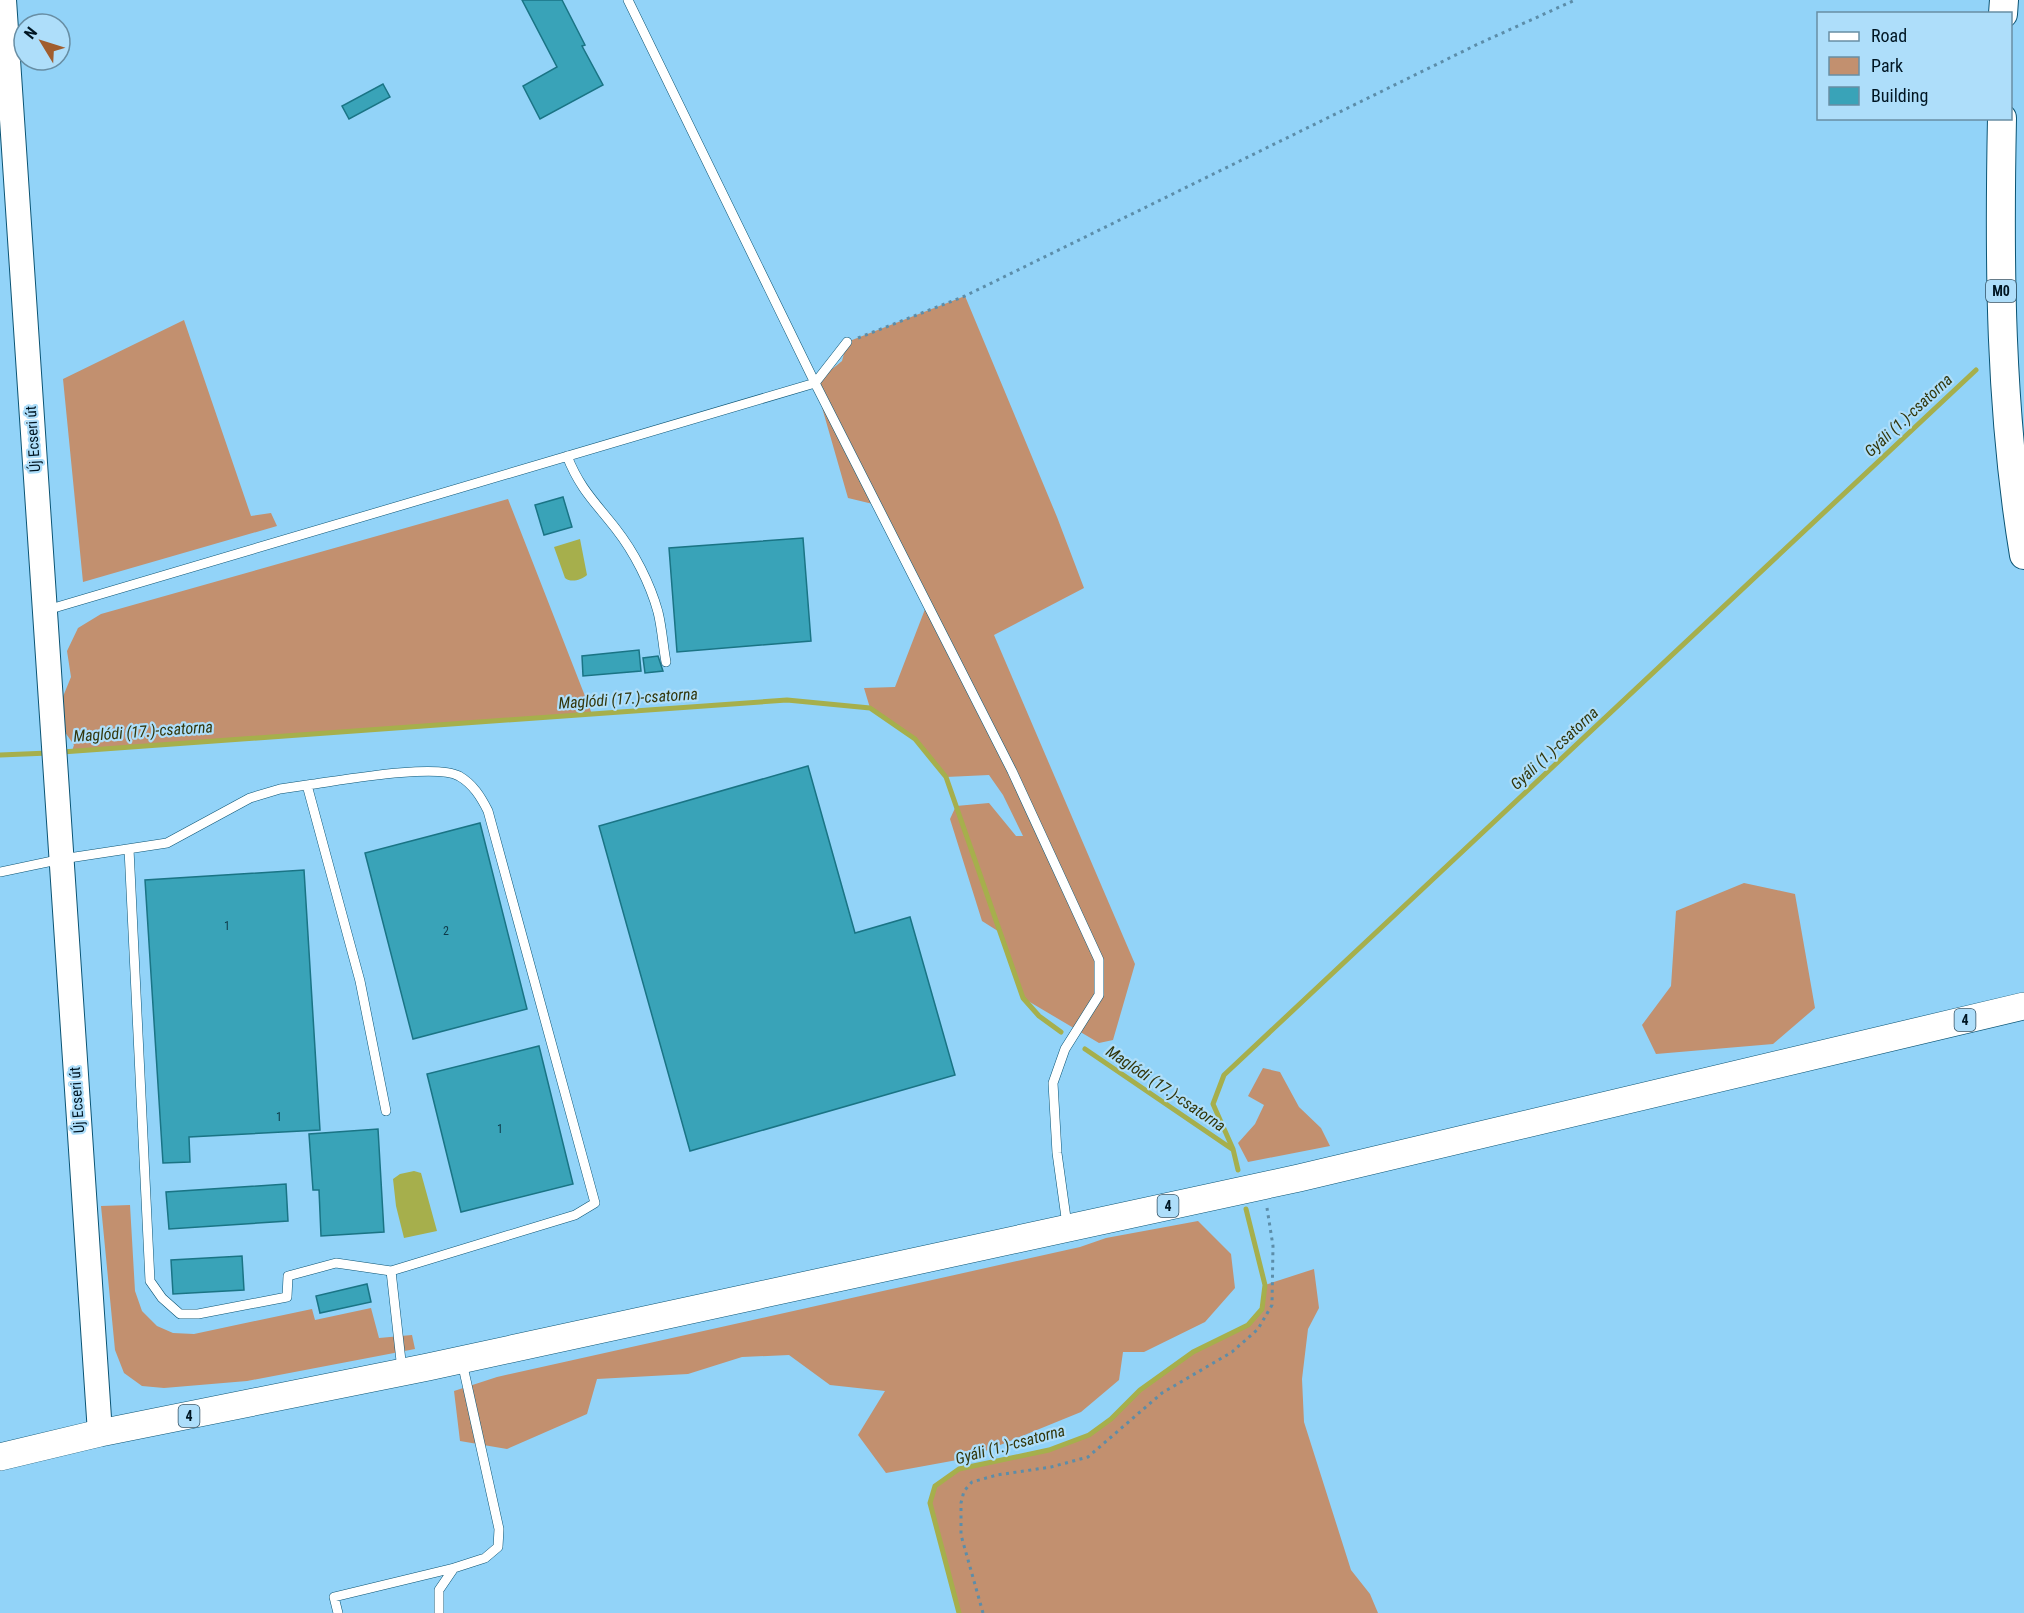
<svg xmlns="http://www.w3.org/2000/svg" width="2024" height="1613" viewBox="0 0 2024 1613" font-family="'Roboto Condensed',sans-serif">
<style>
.green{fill:#c2906f}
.water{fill:#a6af4c}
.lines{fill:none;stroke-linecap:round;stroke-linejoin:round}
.stream{stroke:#a6af4c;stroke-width:5}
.building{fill:#39a3b8;stroke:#1a7485;stroke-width:1.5}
.service-casing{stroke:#0b5474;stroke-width:10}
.secondary-casing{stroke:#0b5474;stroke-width:26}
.primary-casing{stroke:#0b5474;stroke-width:28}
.trunk-casing{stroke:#0b5474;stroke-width:30}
.path{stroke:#5c8da9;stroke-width:3;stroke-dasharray:3 4.5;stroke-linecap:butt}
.service{stroke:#fff;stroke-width:9}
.secondary{stroke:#fff;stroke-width:24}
.primary{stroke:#fff;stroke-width:27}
.trunk{stroke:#fff;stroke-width:28}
.labels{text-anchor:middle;stroke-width:4.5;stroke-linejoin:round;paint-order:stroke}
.number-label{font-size:12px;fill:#0e3948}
.shield{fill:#aedefa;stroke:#345264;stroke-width:1.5}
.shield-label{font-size:14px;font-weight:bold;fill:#001623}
.street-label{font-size:15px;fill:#001623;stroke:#aedefa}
.water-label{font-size:16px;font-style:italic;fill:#32360b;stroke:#aedefa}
</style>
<rect width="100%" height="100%" fill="#92d3f8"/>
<path class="green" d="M965 296 1057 517 1084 588 994 635 1135 964 1113 1040 1099 1043 1023 998 1001 933 982 921 950 819 956 806 989 803 1016 836H1023L1003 795 989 775 946 777 915 739 870 708 864 688 895 687 927 604 877 505 848 498 815 383 842 361 847 342Z
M184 320 251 516 271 513 277 526 83 582 63 379Z
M508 499 592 714 72 751 74 745 62 728V699L71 677 67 651 78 628 101 614Z
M1744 883 1795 894 1815 1008 1773 1044 1656 1054 1642 1025 1671 986 1676 911Z
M1263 1068 1280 1072 1299 1107 1321 1128 1330 1146 1248 1162 1238 1143 1255 1124 1264 1105 1248 1096Z
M130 1205 135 1291 142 1311 157 1326 173 1333 194 1334 312 1309 315 1320 371 1308 379 1338 412 1335 415 1349 247 1381 164 1388 142 1386 124 1373 115 1350 101 1206Z
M1198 1221 1231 1254 1235 1288 1205 1322 1144 1352H1123L1119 1380 1081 1412 968 1458 886 1473 858 1435 885 1391 830 1385 789 1355 742 1357 688 1374 597 1379 587 1414 507 1449 460 1441 454 1391 497 1377 1080 1247 1106 1238Z
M1314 1269 1319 1308 1308 1329 1302 1379 1304 1422 1351 1570 1370 1594 1378 1613H959L930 1503 935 1486 959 1469 1049 1450 1089 1435 1111 1419 1140 1390 1193 1352 1248 1325 1262 1309 1265 1285Z"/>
<path class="water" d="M580 539 587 575C581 580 571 583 565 578L554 547Z
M414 1171 421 1173 437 1231 404 1238 396 1206 393 1179 400 1174Z"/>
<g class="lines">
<path class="stream" d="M62 752 787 700 870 708 915 739 946 777 1023 998 1039 1016 1061 1032
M0 755 49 753
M1085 1049 1232 1149
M1238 1170 1233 1149 1213 1104 1224 1075 1976 370
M959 1613 930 1503 935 1486 959 1469 1049 1450 1089 1435 1111 1419 1140 1390 1193 1352 1248 1325 1262 1309 1265 1285 1246 1209"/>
</g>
<path class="building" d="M522 0H562L585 45 582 46 603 85 540 119 523 86 557 67Z
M383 84 390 97 349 119 342 106Z
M563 497 572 527 544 535 535 505Z
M803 538 811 641 677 652 669 548Z
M639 650 641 671 583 676 582 656Z
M658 656 663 671 645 673 643 658Z
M808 766 855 933 910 917 955 1075 690 1151 599 826Z
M480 823 527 1009 413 1039 365 853Z
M304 870 320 1130 189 1137 190 1162 163 1163 145 880Z
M539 1046 573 1184 461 1212 427 1074Z
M378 1129 384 1232 321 1236 319 1190H313L309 1134Z
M286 1184 288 1221 169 1229 166 1192Z
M242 1256 244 1290 173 1294 171 1260Z
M367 1284 371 1302 320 1313 316 1296Z"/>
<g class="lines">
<defs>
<path id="service" d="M628 0 815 383 1012 771 1099 960V995L1065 1049 1053 1083 1057 1153 1067 1225
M567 456C580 489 595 502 616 529 634 552 650 583 658 612 662 628 663 646 666 662
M47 610 815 383 847 342
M307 785C338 781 435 763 459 776 473 784 481 797 488 811L595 1203 575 1215 391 1271 402 1370
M129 849 150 1281 162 1298 180 1314H198L287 1297 288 1276 336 1263 391 1271
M0 872 62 859 167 843 250 798 280 789 307 785 360 981 386 1111
M338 1613 334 1597 454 1568
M439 1613V1590L454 1568 485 1558 498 1547 499 1529 462 1362"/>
<path id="secondary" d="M4 0 100 1433"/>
<path id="primary" d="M0 1457 100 1433 428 1367 1299 1178 2024 1006"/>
<path id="trunk" d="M2003 14 2004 0
M2002 118C1999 264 2000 411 2024 555"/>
</defs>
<use href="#service" class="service-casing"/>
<use href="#secondary" class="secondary-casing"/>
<use href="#primary" class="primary-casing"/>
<use href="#trunk" class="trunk-casing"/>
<path class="path" d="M858 338 965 296 1478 44 1575 0
M983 1613 961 1535V1503L964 1491 972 1482 997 1475 1051 1467 1088 1457 1162 1393 1232 1352 1258 1329 1272 1305 1273 1246 1267 1208"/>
<use href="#service" class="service"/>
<use href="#secondary" class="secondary"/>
<use href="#primary" class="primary"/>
<use href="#trunk" class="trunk"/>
</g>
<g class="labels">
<g class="number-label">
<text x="227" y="930">1</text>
<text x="446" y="935">2</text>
<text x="279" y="1121">1</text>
<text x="500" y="1133">1</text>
</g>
<g class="shield">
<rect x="1986" y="280" width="30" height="22" rx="4.5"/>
<rect x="1954.5" y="1009" width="21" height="22" rx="4.5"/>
<rect x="1157.5" y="1195" width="21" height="22" rx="4.5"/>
<rect x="178.5" y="1405" width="21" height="22" rx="4.5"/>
</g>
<g class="shield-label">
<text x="2001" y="296">M0</text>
<text x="1965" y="1025">4</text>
<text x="1168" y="1211">4</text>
<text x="189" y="1421">4</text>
</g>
<g class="street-label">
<text transform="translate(33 439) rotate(-94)" y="5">Új Ecseri út</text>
<text transform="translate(77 1100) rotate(-94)" y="5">Új Ecseri út</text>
</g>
<g class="water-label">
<text transform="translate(1908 415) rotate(-43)" y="6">Gyáli (1.)-csatorna</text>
<text transform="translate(628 698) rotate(-4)" y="6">Maglódi (17.)-csatorna</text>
<text transform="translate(143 731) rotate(-4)" y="6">Maglódi (17.)-csatorna</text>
<text transform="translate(1554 748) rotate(-43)" y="6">Gyáli (1.)-csatorna</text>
<text transform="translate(1166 1088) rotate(34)" y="6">Maglódi (17.)-csatorna</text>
<text transform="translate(1010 1444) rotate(-15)" y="6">Gyáli (1.)-csatorna</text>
</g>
</g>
<rect x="1817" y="12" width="195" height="108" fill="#aedefa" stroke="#688ea4" stroke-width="1.5"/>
<rect x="1829" y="32" width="30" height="9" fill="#ffffff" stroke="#688ea4" stroke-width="1.5"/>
<text x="1871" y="42" font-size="18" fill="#001623">Road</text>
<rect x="1829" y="57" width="30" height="18" fill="#c2906f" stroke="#688ea4" stroke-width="1.5"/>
<text x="1871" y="72" font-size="18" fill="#001623">Park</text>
<rect x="1829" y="87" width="30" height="18" fill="#39a3b8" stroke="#688ea4" stroke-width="1.5"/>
<text x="1871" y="102" font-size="18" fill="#001623">Building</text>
<g transform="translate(42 42) rotate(308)"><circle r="28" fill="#aedefa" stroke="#688ea4" stroke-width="1.5"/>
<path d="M0-4.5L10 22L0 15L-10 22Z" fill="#a15d2d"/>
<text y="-9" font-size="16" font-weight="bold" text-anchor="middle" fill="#001623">N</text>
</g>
</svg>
